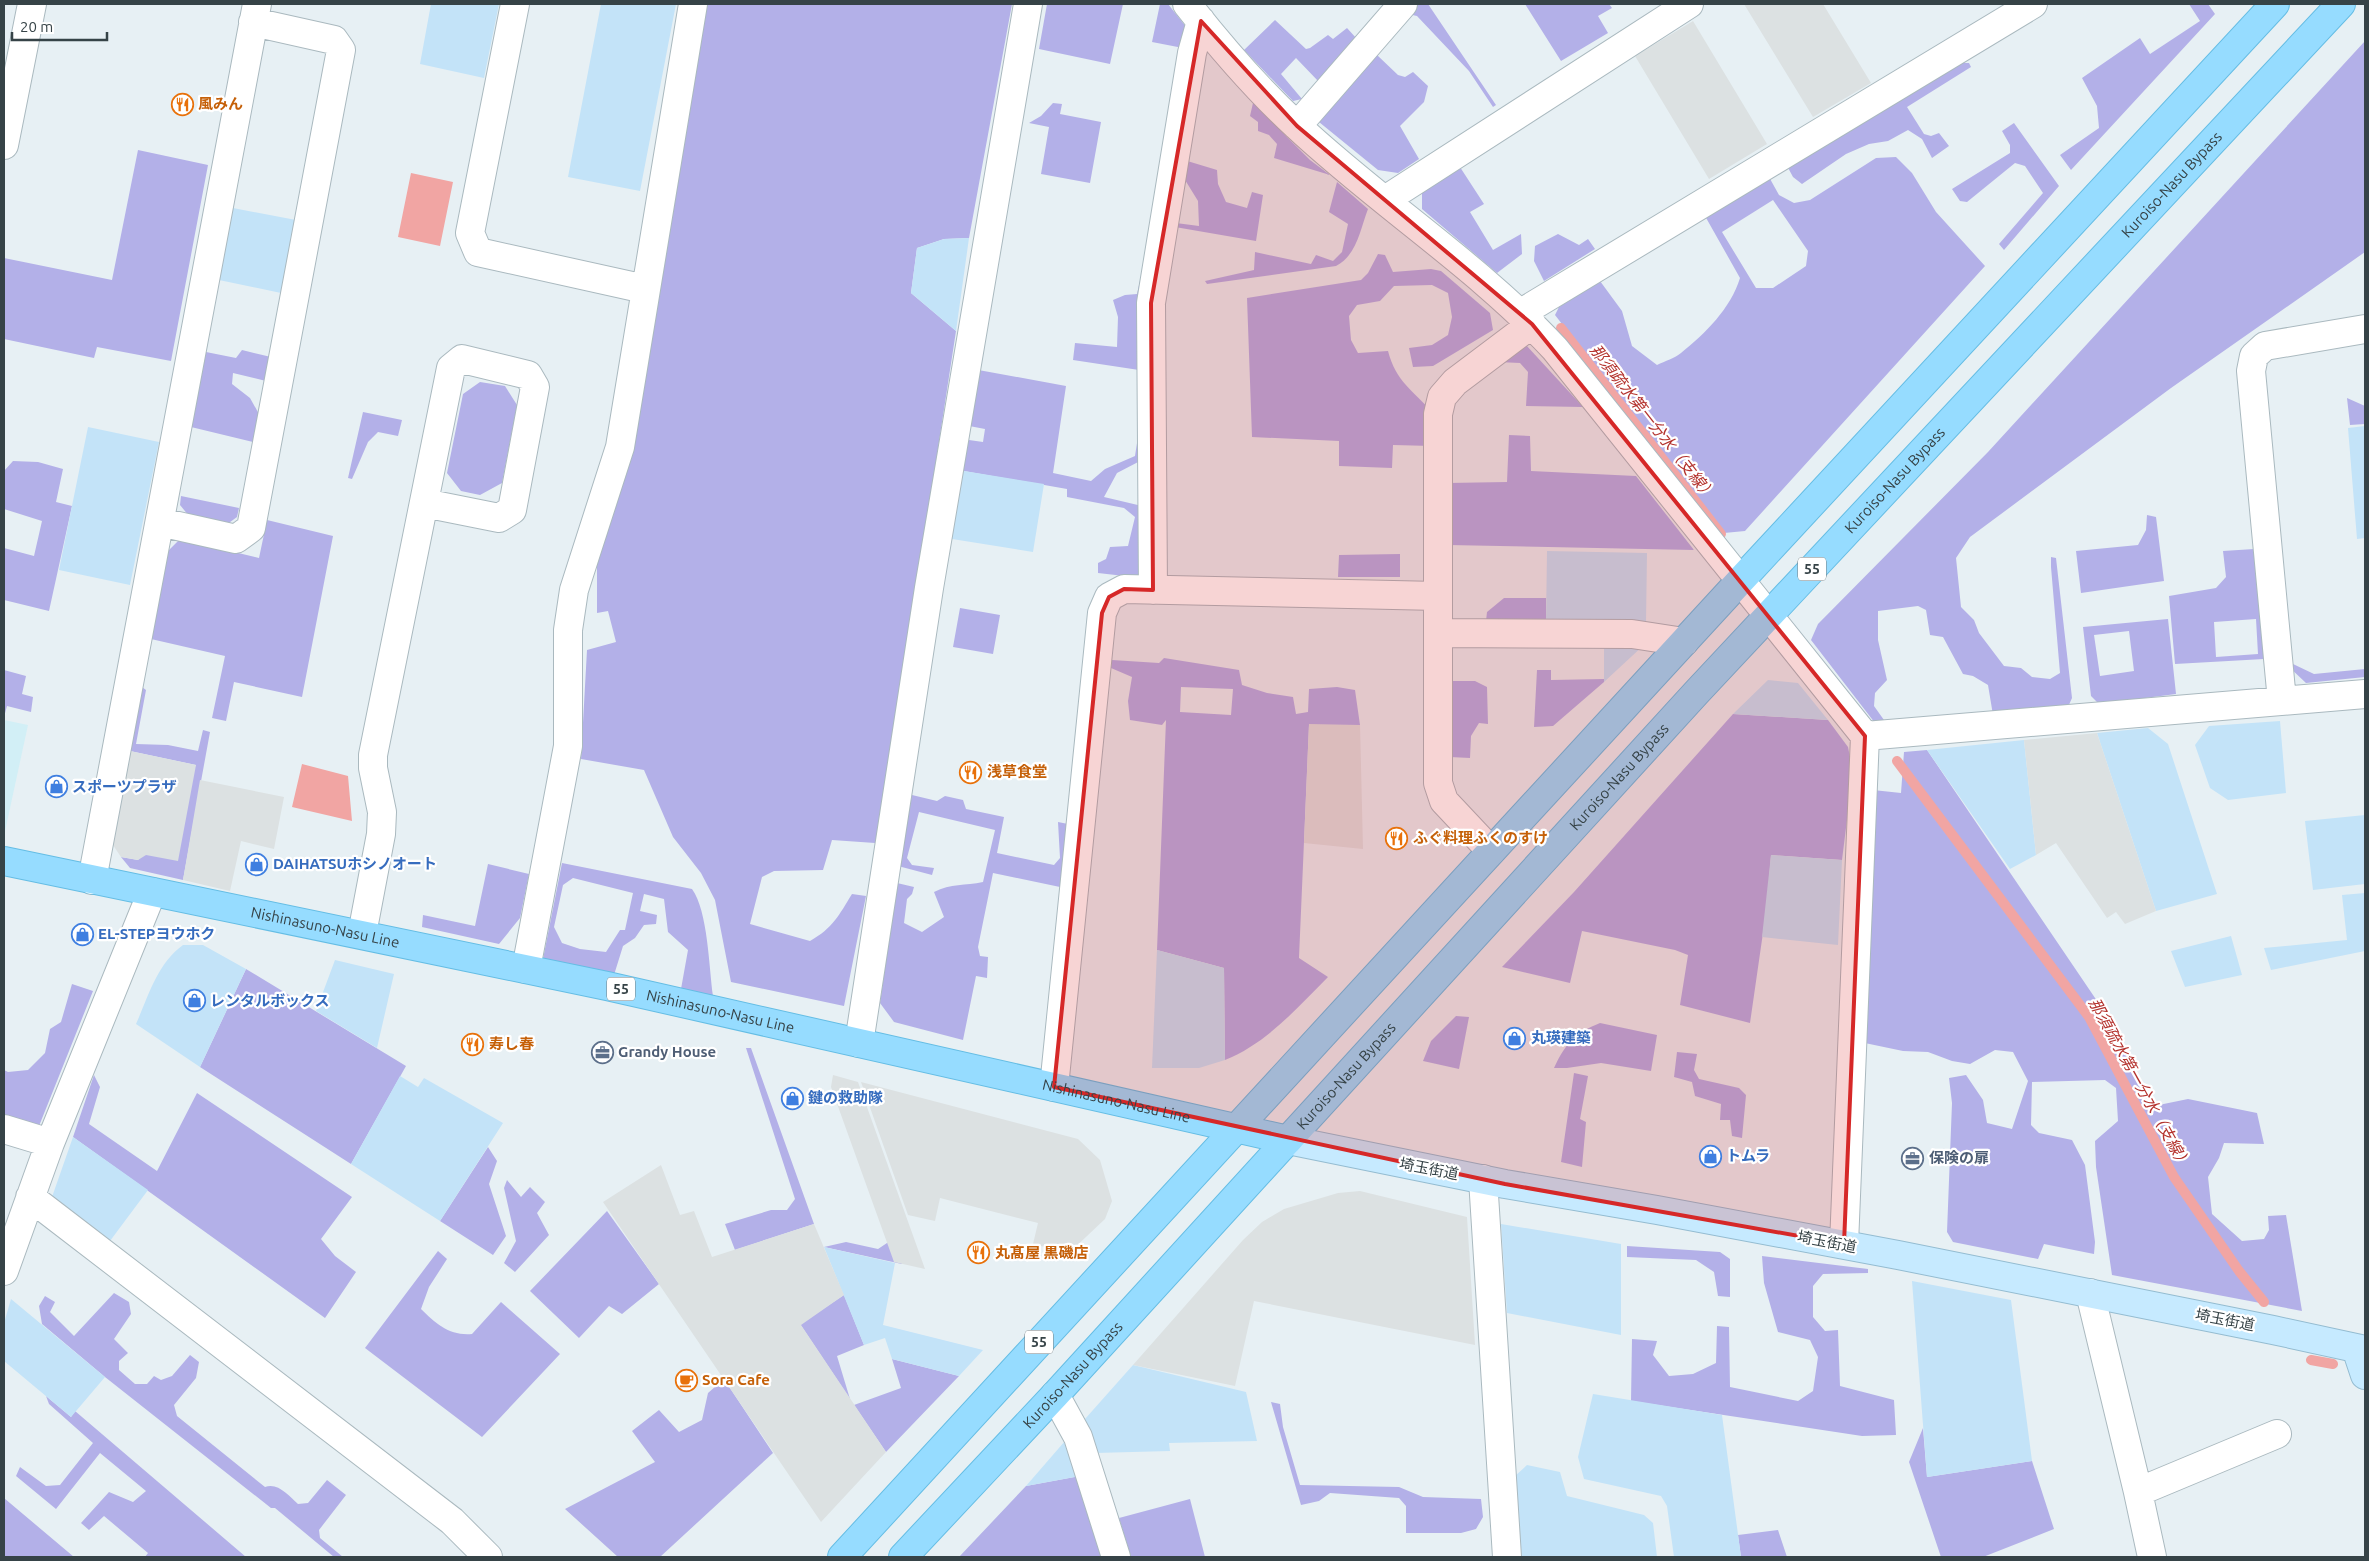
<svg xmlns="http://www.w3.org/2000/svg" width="2369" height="1561" viewBox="0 0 2369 1561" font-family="Ubuntu,'Noto Sans JP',sans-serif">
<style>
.commercial{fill:#d2eff6}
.green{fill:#b3b0e8;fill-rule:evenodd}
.sand{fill:#c3e3f8}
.parking{fill:#dce1e2}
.water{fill:#f1a5a3}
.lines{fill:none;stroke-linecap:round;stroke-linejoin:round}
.stream{stroke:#f1a5a3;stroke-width:10}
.street-casing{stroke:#aab9bf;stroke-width:30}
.secondary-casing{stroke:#94bcd1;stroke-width:30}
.primary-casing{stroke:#65bde4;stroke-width:30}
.street{stroke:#fff;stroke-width:28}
.secondary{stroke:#c6eaff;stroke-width:28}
.primary{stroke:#96dcff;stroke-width:28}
.marked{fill:#d62828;fill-opacity:0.2;stroke:#d62828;stroke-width:4;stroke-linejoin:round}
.labels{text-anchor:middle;stroke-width:4.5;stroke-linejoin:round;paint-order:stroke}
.shield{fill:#fff;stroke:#727b7e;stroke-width:1}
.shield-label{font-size:14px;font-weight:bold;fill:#364347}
.food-label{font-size:15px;font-weight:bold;fill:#c56008;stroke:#fff;text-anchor:start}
.street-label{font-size:15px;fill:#364347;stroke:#fff}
.shop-label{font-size:15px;font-weight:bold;fill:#366cbe;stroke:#fff;text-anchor:start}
.service-label{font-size:15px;font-weight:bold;fill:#4e5e75;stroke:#fff;text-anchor:start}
.water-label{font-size:16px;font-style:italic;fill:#b4332e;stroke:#fff}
</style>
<rect width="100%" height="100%" fill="#e7f0f4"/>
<path class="commercial" d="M4 720 28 725 4 836Z"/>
<path class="green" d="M705 4H1012L969 238 944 239 917 248 911 293 956 331 882 813 875 843 832 840 823 870 774 871 762 877 750 924 810 941C833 928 839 915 852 894L866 896 844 1006 731 982 715 900 701 873 673 837 644 770 581 759 587 650 616 642 608 611 597 613V561Z
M1047 4H1123L1110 64 1039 49Z
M1160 4H1168L1187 28 1183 48 1152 42Z
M1413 4H1428L1496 105 1493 107 1469 71 1417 16 1408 14 1378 46 1377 55 1398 75 1405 77 1413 72 1428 86 1424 102 1400 126 1419 159 1398 173 1378 170 1319 122 1318 110Z
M1525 4H1609L1612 8 1598 16 1608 33 1561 61Z
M2189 4H2208L2215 14 2071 170 2060 155 2099 128 2097 106 2082 78 2140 38 2150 54 2200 21Z
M1275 20 1306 49 1310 48 1328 35 1333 39 1347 28 1357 39 1319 82 1296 58 1281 74 1302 99 1293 101 1244 50Z
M2365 41V252L2171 388 1970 537 1956 558 1961 607 1974 620 1979 633 2004 666 2021 668 2032 677 2050 679 2060 673 2051 567V557L2056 558 2072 698 2068 707 1993 715 1988 685 1973 676 1963 674 1943 637 1930 635 1926 610 1918 606 1878 611V640L1887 680 1875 693 1874 706 1884 720 1875 723 1811 640 1818 624 1988 452Z
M1960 63H1969L1971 67 1907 107 1924 134 1931 136 1939 133 1949 146 1932 158 1922 139 1908 130 1888 141 1869 144 1846 154 1802 184 1793 177 1786 164Z
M1053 103 1062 104 1060 114 1101 122 1090 183 1041 174 1049 127 1029 123 1041 116Z
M1253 103 1310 160 1330 175 1274 158 1277 144 1269 135 1258 131V122L1250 116Z
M2014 123 2059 186 2004 250 1999 244 2043 193 2025 166 2015 163 1967 202 1960 201 1952 189 2010 153V145L2002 131Z
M138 150 208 165 171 361 97 347 94 358 4 339V258L112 280Z
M1896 157 1912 173 1936 212 1985 266 1745 531 1724 533 1555 315 1559 307 1600 281 1622 311 1632 346 1657 365C1665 361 1675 358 1681 353 1705 334 1731 308 1740 278L1705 216 1769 177 1779 195 1794 203 1810 200 1876 158ZM1773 200 1808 251 1806 266 1773 288H1756L1722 232Z
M1184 160 1217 170 1218 184 1226 202 1247 208 1252 192 1263 195 1256 241 1175 227 1176 223 1199 226 1198 201 1182 175Z
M1458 164 1484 204 1470 212 1493 250 1521 234 1522 254 1497 273 1422 209V191Z
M1337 182 1368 209C1360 230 1357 255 1336 266L1207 284 1205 281 1254 270 1255 252 1311 264 1316 255 1333 261 1342 252 1348 224 1329 212Z
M1558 234 1579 245 1588 239 1595 249 1544 281 1534 261 1535 246Z
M1378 254 1385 255 1393 272 1431 269 1441 271 1490 313 1493 330 1433 366 1413 367 1409 348 1432 345 1448 335 1452 317 1448 293 1432 285 1394 286 1380 301 1357 305 1349 316 1351 340 1358 353 1388 351C1396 382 1413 390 1433 413L1432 446 1393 445 1392 468 1339 466V441L1252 437 1247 298 1361 280 1368 273Z
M1146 266 1139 370 1073 360 1075 343 1117 347 1118 317 1113 300 1125 295 1137 294 1142 272Z
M1526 345 1583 407 1526 406 1528 372 1520 363 1498 362Z
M242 350 271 357 266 381 233 373 232 384 250 398 259 414 253 442 191 427 206 352 236 358Z
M973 369 1066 386 1053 473 1091 481 1105 469 1135 456 1139 430 1142 460 1117 473 1104 497 1142 506V578L1098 573V563L1106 559 1110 547 1128 546 1135 517 1124 508 1067 497V489L958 470 962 439 983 442 985 429 964 425Z
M480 382 505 386 517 405 502 483 480 495 461 491 447 473 463 394Z
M2347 398 2365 406V424L2350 425Z
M363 412 402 420 398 436 378 432 368 442 352 479 348 478Z
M1509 435 1530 436 1531 471 1636 476 1694 550 1448 545 1447 483 1507 482Z
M13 461 38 462 63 469 56 502 72 506 49 611 4 600V548L34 556 42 521 4 509V471Z
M181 496 239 508 237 517 226 525 189 516 180 505Z
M2147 515 2156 517 2164 581 2081 593 2076 551 2138 545 2146 530Z
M267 520 333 536 302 697 234 682 226 721 212 718 225 656 151 639 166 553 180 539 259 558Z
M2254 549 2264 659 2175 664 2169 596 2216 588 2226 577 2223 551ZM2256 619 2258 654 2216 657 2214 622Z
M1400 554V577H1338L1339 555Z
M1504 598H1546V621H1486L1487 612Z
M960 608 1000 615 993 654 953 647Z
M2168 619 2176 694 2099 704 2091 696 2083 627ZM2129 631 2134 671 2100 676 2094 635Z
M1164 658 1239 670 1242 685 1267 693 1293 697 1296 714 1308 712 1309 689 1337 687 1355 690 1360 725H1309L1299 958 1328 977C1296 1009 1267 1043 1225 1060L1224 968 1157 950 1166 720 1162 725 1130 720 1128 701 1132 677 1111 668 1112 660 1159 663ZM1181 687 1233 689 1231 715 1180 712Z
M2293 664 2314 674 2365 669V677L2306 683 2288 666Z
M4 670 26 676 22 694 33 697 31 712 7 706 4 717Z
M1537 670H1551V680L1604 679V682L1553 726 1534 727Z
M1450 681H1475L1487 687 1488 724 1479 723 1471 736 1470 758 1450 757Z
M142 687 146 690 136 744 168 745 198 751 203 730 210 732 183 880 130 868 121 857 138 860 196 765 130 751Z
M1733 714 1828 720 1848 747 1853 772 1842 860 1771 855 1767 905 1750 1023 1680 1005 1688 955 1675 950 1582 931 1570 983 1502 967 1574 892Z
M1927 750 2112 1023 2149 1107 2188 1099 2257 1113 2264 1144 2224 1143 2219 1158 2208 1177 2212 1214 2242 1241 2264 1239 2269 1230 2268 1216 2286 1215 2302 1311 2112 1275 2096 1167 2095 1141 2118 1121 2116 1088 2105 1080 2032 1082 2031 1125 2039 1133 2072 1140 2085 1165 2095 1242 2094 1254 2044 1244 2038 1259 1953 1242 1947 1232 1952 1103 1949 1078 1966 1075 1983 1100 1987 1123 2012 1129 2028 1081 2013 1052 1995 1050 1970 1064 1952 1061 1928 1052 1903 1051 1860 1042 1873 790 1901 793 1904 752Z
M912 795 937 801 945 796 963 800 966 809 1004 817 997 853 1054 865 1060 858 1058 822 1068 824 1060 887 993 873 978 947 980 956 988 957 987 978 976 976 963 1040 894 1022 880 1003 897 883 914 887 912 894 907 899 904 923 922 932 944 917 934 892C951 883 965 886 983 882L995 830 919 812 907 858 912 865 934 868 932 875 898 866Z
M562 863 692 889C708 911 709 968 713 996L681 989 688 950 668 932 664 899 644 894 640 911 657 915 656 924 644 925 635 938 623 946 614 975 543 959ZM573 878 633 893 625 930H620L606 952 580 949 562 943 554 927 563 885Z
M488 864 529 874 520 918 499 944 422 927 423 915 475 926Z
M246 969 406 1066 351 1164 200 1067Z
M72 984 93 991 39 1126 4 1115V1070L8 1072 28 1070 45 1053 50 1029 61 1022Z
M1456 1016 1469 1017 1459 1069 1423 1061 1431 1041Z
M1600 1023 1657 1035 1651 1071 1601 1063 1567 1068H1554C1565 1044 1575 1033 1600 1023Z
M746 1048H751L814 1224 735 1250 725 1224 771 1210H787L795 1199Z
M1677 1052 1697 1054 1694 1070 1699 1079 1739 1088 1746 1095 1742 1138 1732 1136 1730 1120H1720L1721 1104 1695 1096 1692 1082 1674 1077Z
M1574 1073 1588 1076 1580 1119 1586 1122 1582 1167 1561 1162Z
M94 1075 100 1087 89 1124 157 1171 197 1093 352 1197 321 1239 335 1256 356 1272 325 1318 73 1137Z
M488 1147 497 1161 489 1184 506 1236 493 1255 440 1221Z
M507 1180 521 1197 530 1187 545 1202 537 1213 549 1235 515 1272 504 1263 516 1241 504 1188Z
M607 1211 659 1284 622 1314 609 1306 579 1338 530 1291Z
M893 1239 902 1264 824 1247 846 1242 878 1249Z
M1627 1246 1720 1252 1730 1259V1297L1718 1296 1714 1272 1696 1260 1627 1257Z
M438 1251 447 1259 429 1287 421 1309C436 1324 450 1336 472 1334L501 1302 560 1354 482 1437 365 1348Z
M1762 1256 1868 1269V1273L1823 1274 1813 1286V1317L1825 1331 1838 1330 1840 1386 1894 1400 1896 1435 1862 1436 1631 1401 1632 1339 1657 1341 1653 1355 1669 1376 1693 1374 1716 1363 1717 1326 1729 1327 1730 1387 1798 1401 1813 1391 1818 1357 1810 1340 1778 1332 1764 1283Z
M114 1293 129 1302 131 1314 114 1339 128 1353 119 1361V1370L135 1384H147L154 1376 161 1380 172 1376 190 1355 199 1362 196 1378 174 1405 177 1416 265 1487C278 1482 289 1496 298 1504L308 1503 327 1480 346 1495 319 1530 320 1538 343 1557H334L275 1508H271L105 1377 42 1324 39 1306 45 1296 55 1302 50 1312 74 1336Z
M844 1295 864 1345 837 1356 850 1399 800 1324Z
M892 1359 959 1376 886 1452 854 1405 901 1388Z
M724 1379 773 1453 660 1557H618L565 1509 655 1462 632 1431 659 1410 679 1432 702 1420 708 1393Z
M46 1396 71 1417 75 1411 246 1557H145L148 1553 104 1516 89 1530 81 1523 109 1492 133 1502 146 1491 100 1453 56 1509 16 1476 20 1467 46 1486 60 1485 93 1443 49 1404Z
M1271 1402 1280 1404 1283 1427 1300 1485 1399 1487 1423 1497 1481 1499 1483 1517 1476 1529 1461 1533H1406V1506L1399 1498 1330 1493 1319 1501 1301 1505Z
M1923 1428 1927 1477 2032 1461 2054 1529 1983 1557H1941L1909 1462Z
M1080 1476 1107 1557H959L1026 1486Z
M4 1498 74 1557H4Z
M1190 1499 1205 1557H1131L1119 1518Z
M1778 1530 1787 1557H1741L1738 1535Z"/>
<path class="sand" d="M431 4H499L484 78 420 64Z
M601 4H676L640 191 568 177Z
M233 208 296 220 281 293 219 280Z
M969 238 956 331 911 293 917 248 944 239Z
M2365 426V538L2357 539 2348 428Z
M88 427 159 442 130 585 59 570Z
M958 470 1044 484 1033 552 946 538Z
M1547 551 1647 553 1646 623 1546 621Z
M1604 643 1645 644 1604 682Z
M1768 680 1798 683 1828 720 1733 714Z
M2280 721 2286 793 2228 800 2210 788 2195 745 2209 726Z
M2148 728 2168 744 2217 894 2156 911 2097 733Z
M2024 740 2036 855 2010 869 1927 750Z
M2365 815V884L2313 890 2305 821Z
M1771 855 1842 860 1838 945 1762 937Z
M2365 893V951L2271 970 2264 948 2347 940 2342 895Z
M2231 936 2242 975 2185 987 2171 951Z
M183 945H203L246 969 200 1067 136 1024C149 995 157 964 183 945Z
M1157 950 1224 968 1225 1060 1199 1068H1152Z
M335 960 394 974 377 1048 316 1011Z
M400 1076 418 1087 424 1078 503 1123 440 1221 351 1164Z
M73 1137 148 1190 110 1241 52 1197Z
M1501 1224 1621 1244V1335L1507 1313Z
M824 1247 895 1263 883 1325 983 1350 959 1376 892 1359 885 1338 864 1345Z
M1912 1281 2011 1300 2032 1461 1927 1477Z
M11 1299 105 1377 71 1417 4 1361V1323Z
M1133 1365 1246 1392 1257 1441 1169 1443 1170 1451 1095 1453 1085 1419Z
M1593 1394 1722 1415 1741 1557H1674L1667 1506 1661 1496 1584 1479 1578 1457Z
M1065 1441 1080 1476 1026 1486Z
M1527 1465 1560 1472 1567 1496 1644 1515 1653 1523 1657 1557H1522L1514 1477Z"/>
<path class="parking" d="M1744 4H1823L1871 83 1813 117Z
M1693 21 1767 144 1709 179 1635 56Z
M1309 724 1360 725 1363 849 1304 843Z
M2097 733 2156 911 2125 924 2116 912 2107 918 2056 843 2036 855 2024 740Z
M130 751 196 765 178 861 146 855 138 860 121 857 113 845Z
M200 780 284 797 274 849 241 841 230 891 183 880Z
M833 1075 858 1082 925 1269 894 1262 831 1087Z
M861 1082 1078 1139 1100 1160 1112 1201 1105 1219 1069 1253 1033 1244 1038 1223 940 1198 935 1221 908 1215Z
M661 1165 680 1215 694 1211 712 1257 814 1224 844 1295 801 1325 886 1452 821 1522 603 1202Z
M1360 1191 1467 1217 1475 1345 1254 1301 1235 1386 1133 1365 1243 1240 1262 1222 1284 1209 1338 1193Z"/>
<path class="water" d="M411 173 453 182 440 246 398 237Z
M302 764 348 776 352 821 292 807Z"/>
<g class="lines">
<path class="stream" d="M1561 328 1721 534
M1897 761 2089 1017 2174 1177 2239 1271 2264 1302
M2311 1360 2333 1364"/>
<defs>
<path id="street" d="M515 4 470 233 478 252 645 289
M1187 4C1220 46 1256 88 1296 125 1379 203 1477 265 1555 349L1865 736 1844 1244
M1297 126 1403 4
M4 145 32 4
M1385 200 1689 4
M1521 313 2033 4
M160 522 236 539 251 528 341 50 334 40 253 22
M1153 590 1151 303 1192 53 1201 21
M1438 633 1632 634 1684 642
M2282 701 2251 371 2254 356 2265 346 2365 329
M1865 736 2365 694
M1491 851 1444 801 1438 783V414L1442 397 1455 382 1532 324
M92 880 257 4
M362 934 381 834 382 812 373 768V755L451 368 462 359 528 375 535 387 512 510 499 518 424 503
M526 969 568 746V630L574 590 620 447 693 4
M859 1043 929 588 1028 4
M1054 1087 1102 613 1109 597 1124 589 1438 596
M4 1129 50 1143
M1483 1179 1507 1557
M30 1197 452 1521 488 1557
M4 1271 50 1143 152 892
M2090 1293 2138 1492 2277 1434
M1055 1395 1078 1437 1116 1557
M2138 1492 2152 1557"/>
<path id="secondary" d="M1288 1140 1505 1184 1657 1210 1898 1255 2273 1330 2365 1350
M2356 1348 2365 1375"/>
<g id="primary">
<path id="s1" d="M4 861 607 986 1288 1140"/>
<path d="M842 1557 1739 582 2275 4"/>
<path id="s2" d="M903 1557 1055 1395 1696 693 2341 4"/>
</g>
</defs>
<use href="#street" class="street-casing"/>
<use href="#secondary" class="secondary-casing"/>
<use href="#primary" class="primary-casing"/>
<use href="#street" class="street"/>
<use href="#secondary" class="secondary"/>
<use href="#primary" class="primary"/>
</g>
<path class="marked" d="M1201 21 1297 126 1532 324 1865 736 1844 1244 1505 1184 1054 1087 1102 613 1109 597 1124 589 1153 590 1151 303Z"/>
<defs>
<symbol id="restaurant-ring" viewBox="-11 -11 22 22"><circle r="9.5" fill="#fff" stroke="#e8710a" stroke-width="1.5"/><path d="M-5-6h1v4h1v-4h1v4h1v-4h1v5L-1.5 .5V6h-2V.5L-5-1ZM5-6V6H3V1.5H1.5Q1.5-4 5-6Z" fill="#e8710a"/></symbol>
<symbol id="shop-ring" viewBox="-11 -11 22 22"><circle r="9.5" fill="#fff" stroke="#3f7fe0" stroke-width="1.5"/><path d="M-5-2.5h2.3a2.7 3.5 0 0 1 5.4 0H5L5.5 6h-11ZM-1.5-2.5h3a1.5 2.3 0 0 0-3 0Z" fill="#3f7fe0"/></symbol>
<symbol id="office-ring" viewBox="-11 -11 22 22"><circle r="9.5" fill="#fff" stroke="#5c6f8a" stroke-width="1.5"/><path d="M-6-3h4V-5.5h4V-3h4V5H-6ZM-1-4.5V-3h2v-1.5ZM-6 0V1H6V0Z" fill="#5c6f8a"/></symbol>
<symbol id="cafe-ring" viewBox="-11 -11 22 22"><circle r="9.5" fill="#fff" stroke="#e8710a" stroke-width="1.5"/><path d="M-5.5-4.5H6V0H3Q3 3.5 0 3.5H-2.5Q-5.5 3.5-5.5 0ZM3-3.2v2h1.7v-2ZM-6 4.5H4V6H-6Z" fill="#e8710a"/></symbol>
</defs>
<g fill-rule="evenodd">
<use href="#restaurant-ring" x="170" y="92" width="25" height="25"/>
<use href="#restaurant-ring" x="958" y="760" width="25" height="25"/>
<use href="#shop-ring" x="44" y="774" width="25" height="25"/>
<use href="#restaurant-ring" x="1384" y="826" width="25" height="25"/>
<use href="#shop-ring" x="244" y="852" width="25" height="25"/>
<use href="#shop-ring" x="70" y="922" width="25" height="25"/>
<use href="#shop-ring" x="182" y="988" width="25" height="25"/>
<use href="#shop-ring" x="1502" y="1026" width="25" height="25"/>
<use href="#restaurant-ring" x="460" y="1032" width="25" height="25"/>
<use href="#office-ring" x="590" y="1040" width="25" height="25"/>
<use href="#shop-ring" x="780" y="1086" width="25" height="25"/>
<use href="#shop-ring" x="1698" y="1144" width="25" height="25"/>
<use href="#office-ring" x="1900" y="1146" width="25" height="25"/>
<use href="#restaurant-ring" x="966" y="1240" width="25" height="25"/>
<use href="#cafe-ring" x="674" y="1368" width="25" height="25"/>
</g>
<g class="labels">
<g class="shield">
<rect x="1798" y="557.5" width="28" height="23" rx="4"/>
<rect x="607" y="977.5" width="28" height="23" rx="4"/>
<rect x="1025" y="1330.5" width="28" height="23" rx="4"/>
</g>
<g class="shield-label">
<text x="1812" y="574">55</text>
<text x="621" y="994">55</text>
<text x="1039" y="1347">55</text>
</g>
<g class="food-label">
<text x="198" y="109">風みん</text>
<text x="987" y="777">浅草食堂</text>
<text x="1413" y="843">ふぐ料理ふくのすけ</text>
<text x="489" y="1049">寿し春</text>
<text x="995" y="1258">丸髙屋 黒磯店</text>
<text x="702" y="1385">Sora Cafe</text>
</g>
<g class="street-label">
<text dy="5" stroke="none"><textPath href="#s2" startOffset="1869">Kuroiso-Nasu Bypass</textPath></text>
<text dy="5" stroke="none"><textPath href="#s2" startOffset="1464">Kuroiso-Nasu Bypass</textPath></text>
<text dy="5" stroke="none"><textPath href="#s2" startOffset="1059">Kuroiso-Nasu Bypass</textPath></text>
<text dy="5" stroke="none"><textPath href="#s1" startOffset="328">Nishinasuno-Nasu Line</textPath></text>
<text dy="5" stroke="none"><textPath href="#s1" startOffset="732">Nishinasuno-Nasu Line</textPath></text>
<text dy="5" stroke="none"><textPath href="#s2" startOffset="654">Kuroiso-Nasu Bypass</textPath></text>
<text dy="5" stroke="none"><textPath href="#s1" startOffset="1138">Nishinasuno-Nasu Line</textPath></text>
<text transform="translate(1429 1169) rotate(11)" y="5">埼玉街道</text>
<text transform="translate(1827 1242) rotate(11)" y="5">埼玉街道</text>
<text transform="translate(2225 1320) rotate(11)" y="5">埼玉街道</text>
<text dy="5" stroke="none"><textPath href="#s2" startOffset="249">Kuroiso-Nasu Bypass</textPath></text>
</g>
<g class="shop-label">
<text x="72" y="792">スポーツプラザ</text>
<text x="273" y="869">DAIHATSUホシノオート</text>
<text x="98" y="939">EL-STEPヨウホク</text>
<text x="210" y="1006">レンタルボックス</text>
<text x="1531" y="1043">丸瑛建築</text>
<text x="808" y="1103">鍵の救助隊</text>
<text x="1726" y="1161">トムラ</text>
</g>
<g class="service-label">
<text x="618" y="1057">Grandy House</text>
<text x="1929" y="1163">保険の扉</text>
</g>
<g class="water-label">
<text transform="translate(1653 422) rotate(52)" y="6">那須疏水第一分水（支線）</text>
<text transform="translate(2140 1083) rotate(61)" y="6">那須疏水第一分水（支線）</text>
</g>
</g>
<rect width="2369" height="1561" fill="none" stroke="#364347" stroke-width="10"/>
<path d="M12 32v8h95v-8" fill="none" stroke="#364347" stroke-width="2.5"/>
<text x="20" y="32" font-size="15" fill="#364347" stroke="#ffffff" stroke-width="4" paint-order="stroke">20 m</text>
</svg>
